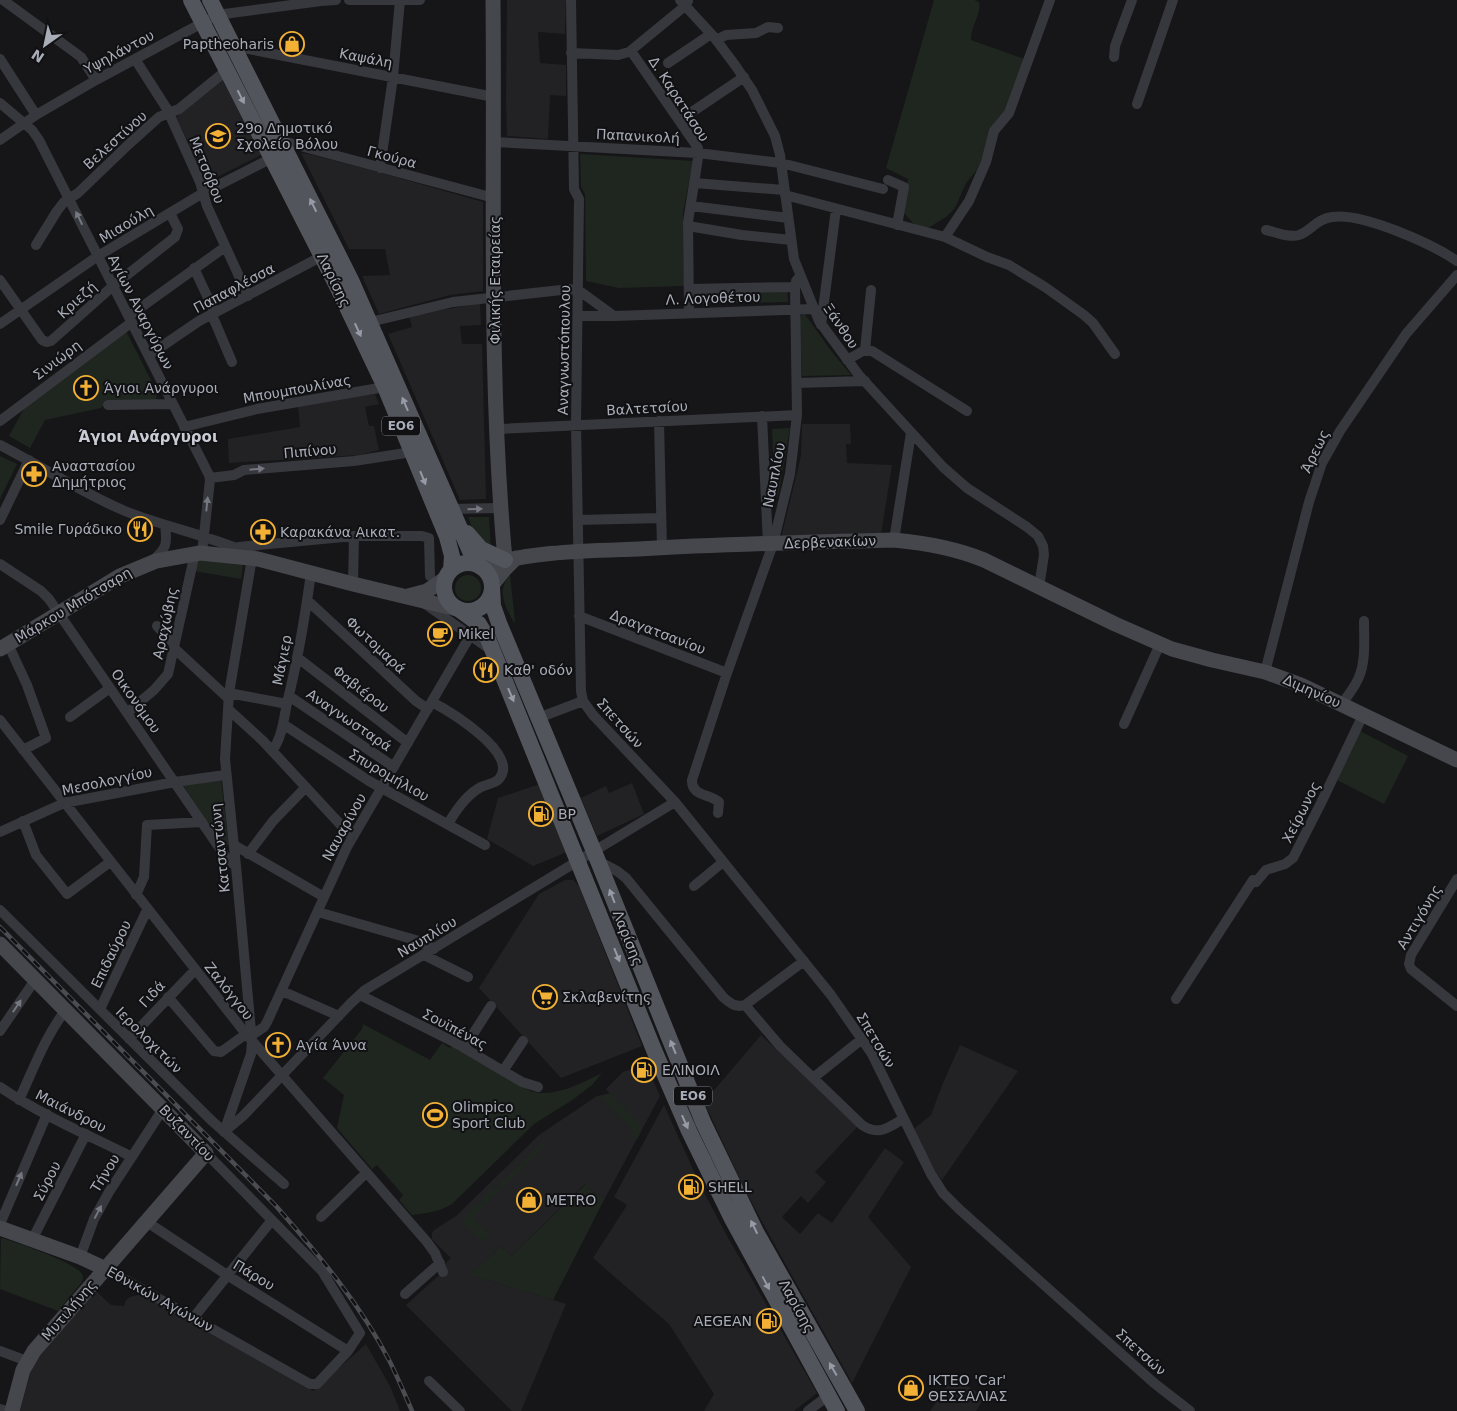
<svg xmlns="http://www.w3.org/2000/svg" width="1457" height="1411" viewBox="0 0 1457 1411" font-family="'DejaVu Sans',sans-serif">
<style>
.built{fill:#222225}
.green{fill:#1e261f}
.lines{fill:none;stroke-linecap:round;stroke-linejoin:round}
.street{stroke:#37383d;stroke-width:10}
.secondary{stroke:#45474d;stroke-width:15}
.primary{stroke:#53555c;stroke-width:16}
.rail-casing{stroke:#4a4c52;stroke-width:4.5}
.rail{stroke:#111113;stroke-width:2.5;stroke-dasharray:8;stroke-linecap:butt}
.oneway{fill:#979ba6}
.oneway2{fill:#757881}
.labels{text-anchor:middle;stroke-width:4;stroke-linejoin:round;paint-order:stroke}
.shield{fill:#111113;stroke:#7b7e86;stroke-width:1}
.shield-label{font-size:12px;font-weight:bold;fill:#a8adb8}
.poi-label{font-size:14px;fill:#a8adb8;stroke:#111113;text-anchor:start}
.street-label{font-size:14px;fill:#a8adb8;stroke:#111113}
.neighbourhood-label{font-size:15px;font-weight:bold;fill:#c9ccd4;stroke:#111113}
</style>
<rect width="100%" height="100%" fill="#161618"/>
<path class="built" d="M507 0H566L565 34 538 32 540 63 566 65V96L550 95 548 139 507 136 506 101Z
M222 79 261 155 207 182 176 117Z
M301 153 309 154 378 172 483 202V291L450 295 379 314 362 276 390 275 385 249H349Z
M480 303 481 325 460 326 462 344H482L486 499 460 500 388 334 412 327 409 316Z
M375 394 379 404 365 407 369 426H374L379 450 359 455 229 463 228 439 300 427 298 406Z
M802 424H850L851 444H846L847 463 892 465 881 535 781 538 801 456Z
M632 783 644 814 597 836 581 798 606 786 609 793Z
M540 784 567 852 533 866 487 839 498 798Z
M565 880H573L579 886 642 1046 561 1078 479 988 539 894Z
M761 1035 858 1126 815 1172 826 1182 808 1203 801 1196 782 1217 800 1234 818 1213 832 1223 885 1148 904 1162 868 1217 911 1267 852 1383 766 1229 745 1190 704 1102Z
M960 1045 1018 1071 942 1180 937 1174 914 1129 931 1115 943 1083Z
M646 1064 660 1096 605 1198 592 1191 585 1184 511 1256 501 1246 471 1275 566 1304 521 1411H512L406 1305 447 1268 445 1264 451 1258 432 1239V1233L434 1230 456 1216 539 1135 597 1096 610 1094 606 1089 623 1072Z
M664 1105 701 1187 726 1234 817 1393 794 1411H704L714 1394 669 1324 593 1258 627 1205 614 1197Z
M96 1291 111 1305 124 1306 126 1300 130 1297 142 1294 313 1391 366 1344 390 1386 400 1411H20L33 1364Z
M953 1377 985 1397 976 1411H930Z"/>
<path class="green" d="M934 0H974L979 2C982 13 970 28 971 40L1027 60 1012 102 985 151 977 170 966 183 955 208 946 217 928 228 920 227 913 223 903 212 908 179 886 168Z
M580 154 693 161 683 213 684 286 619 288 586 281 585 194 581 187Z
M787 290 788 302 694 304 693 292Z
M804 313 832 352 851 375 802 376 800 322 801 316Z
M126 331 157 392 156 400H109L101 408 45 420 30 448 9 436 26 405Z
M790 428 778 497H775L772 429Z
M0 456 17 464 0 499Z
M468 517H489L491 549 475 535Z
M205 558 243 565 241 579 194 571 197 559Z
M510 574 515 622 514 623C505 605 496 592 510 574Z
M455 588a13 13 0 1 1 26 0a13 13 0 1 1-26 0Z
M1360 731 1408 756 1384 804 1335 779Z
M221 780 229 845 223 846 183 785Z
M363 1024 430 1060 442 1043 450 1048 452 1045 530 1091C555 1098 579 1084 602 1073L592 1085 571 1101 534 1124 452 1204C439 1212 427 1213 412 1215L399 1200 403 1195 377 1165 372 1169 337 1128 344 1095 323 1078 362 1029Z
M611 1093 643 1127 637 1140 631 1136 633 1131 599 1096Z
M544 1140 548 1144 473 1217 491 1236 485 1240 480 1239 461 1220Z
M586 1184 592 1191 605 1198 553 1300 470 1275 501 1246 511 1256Z
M1 1238C15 1242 75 1262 82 1274 84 1277 83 1278 82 1282L58 1311 0 1289Z"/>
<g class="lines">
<path class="street" d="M3 0 81 57 96 80
M349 0H420
M571 0 574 189 579 199 576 425 581 691 583 701 593 715 675 802 831 995 872 1054 931 1174 943 1193 959 1209 1154 1383 1190 1411
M680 0 714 37 735 65 752 90 775 136 780 155 794 259 819 321 858 374 943 467 967 488 1027 527 1038 536 1043 546 1044 555 1039 587
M716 40 726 35 756 33 768 27 778 28
M233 46 494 97
M631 51 698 148V158L688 222 689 313
M571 53 618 55 629 52 685 6 688 1
M1114 57 1115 46 1132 0
M0 59 36 115
M135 59 167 109 200 182 207 206 248 296
M668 63 711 34
M0 103 32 130 39 140 209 475 210 480 202 553
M1137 104 1173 0
M680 120 744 77
M0 140 36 115 96 80 217 15 321 1 336 0
M282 141 494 198
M494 142 698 153 781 163 883 189
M380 168 393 77 400 0
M888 180 904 187 897 225
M694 183 784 190
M785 195 945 237 987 257 1009 265 1045 287 1084 315 1093 323 1115 354
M691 206 788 218
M688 226 742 235 791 240
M1266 230C1275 232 1289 238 1299 235 1311 231 1316 219 1332 217 1362 212 1432 244 1457 261
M945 237 969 201 986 162 994 131 1009 113 1050 0
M36 245 57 211 64 202 78 193 129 144 159 117 179 109 227 70
M194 268 215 313
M0 280 42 340 47 342 51 341 113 286 175 237 178 229 170 213
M689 289 795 287
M212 315 232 362
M129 316 225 247
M578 316H613
M370 322 453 302 570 289 581 292 614 316 813 309
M0 324 98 256 203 193 272 158
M821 325 836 209
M865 350 871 290
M149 355 199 321 326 254
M847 360 863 351H872L967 411
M797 383 865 381
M108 405 173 404
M762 416 768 544
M0 421 132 322
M659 421 662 548
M184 427 257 409 385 387
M497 429 797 415
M0 445C41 466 82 493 125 511 167 528 213 536 255 556
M210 478 234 475 244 470 354 461 412 452
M450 509 500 508
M0 520 29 460
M578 520 661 518
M894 540 911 433
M239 547 354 536H422L429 538 430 576
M151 562C166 549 168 545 165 526
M0 564 41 591 49 599 227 859 236 866
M353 584 354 536
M307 600 416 701 428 709
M425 604 491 650
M579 616 727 673
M157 626 174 644
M8 644 27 685 46 738 23 750
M174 648 229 699
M298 658 408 743
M1265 672 1309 502 1322 463 1340 431 1406 334 1457 275
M229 693 287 704
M289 696 394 767
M432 702C449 711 521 754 499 779 494 784 487 784 481 787 466 795 456 810 448 824
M1342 704C1348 695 1355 687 1359 677 1366 660 1364 639 1364 621
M228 709 263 741 352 837
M128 712 154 690 168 674 195 553
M70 717 110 688
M538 718 583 701
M0 720 246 1034 427 1242 435 1253 443 1272
M283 724 369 781 485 845
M1124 724 1160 644
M272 751C282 738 284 718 287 703 298 660 305 617 311 573
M718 813 719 802C710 794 691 796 692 780L727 673 773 544 790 474 797 415 795 287 796 281 800 276
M23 821 36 855 67 894 110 862
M0 832 64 803 175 782 225 775
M234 845 324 897
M248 854 273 821 306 787
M598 861 617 871 626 878 723 997C730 1003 735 1008 745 1005L804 961
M1457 879 1411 955 1409 964 1411 969 1457 1006
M694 886 723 862
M136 895 144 877 147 825 202 822
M0 910 212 1121 284 1184
M318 912 419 941 434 949
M424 955 468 977
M282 991 339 1016
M360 995 454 1042 522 1082 538 1087
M168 997 214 1051 221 1052 246 1034
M1176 999 1253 880 1256 882 1266 870 1285 864 1293 858 1321 803 1363 715
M745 1005 780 1046 862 1125C878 1136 888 1128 903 1119
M100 1009 147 910
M0 1031 35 980
M252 1035 264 1027 267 1022 347 847 470 636
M129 1039 195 970
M464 1048 491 1006
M503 1071 523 1041
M813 1078 862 1039
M0 1087C41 1115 88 1135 132 1157
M19 1100C33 1070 45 1037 65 1011
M224 1132 251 1054 252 1042 236 866 225 759 229 693 252 558
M224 1132 243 1116 351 1003 365 990 675 802
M321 1217 366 1173
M147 1222 227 1275 348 1351
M0 1224 47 1114
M32 1240 86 1134
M80 1257 94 1219 109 1192 163 1109
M106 1269 310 1384H317L348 1351 360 1333 322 1271 206 1153
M405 1294 440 1263
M194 1317 272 1220
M0 1351 27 1361
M429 1381 460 1411
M0 1409 7 1411
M808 1411 829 1395"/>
<path class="secondary" d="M493 0C495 187 488 374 505 560
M480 567C532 551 586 551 639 549 724 544 809 542 894 540 926 543 955 548 984 560L1115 624 1172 649 1212 660 1265 672 1301 685 1457 760
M492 585 504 570 516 558
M408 596 427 591 446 578
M0 649 120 576 156 561 200 553 258 559 353 584 457 609
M0 944 206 1153 34 1351 23 1370 12 1411
M0 1228 80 1257 106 1269"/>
<path class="primary" d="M191 0 337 286 385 387 447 537 452 556 451 570
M210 0 351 280 473 558 478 565
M467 533 481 549 505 560
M444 587a24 24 0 1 1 48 0a24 24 0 1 1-48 0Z
M492 588 493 606 499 623 598 861 703 1122 756 1232 857 1411
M460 610 479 624 488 639 654 1050 689 1131 732 1219 837 1411"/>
<defs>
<path id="rail" d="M0 927 276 1206C318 1254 361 1305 390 1362 398 1378 405 1395 412 1411"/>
</defs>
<use href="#rail" class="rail-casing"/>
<use href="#rail" class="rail"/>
</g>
<defs><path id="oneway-solid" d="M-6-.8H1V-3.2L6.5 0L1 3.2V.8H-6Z" transform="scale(1.25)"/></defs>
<g class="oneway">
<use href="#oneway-solid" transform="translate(241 97) rotate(63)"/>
<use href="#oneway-solid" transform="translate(313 205) rotate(-116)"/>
<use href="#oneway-solid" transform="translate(358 330) rotate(65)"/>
<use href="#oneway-solid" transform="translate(405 404) rotate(-113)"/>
<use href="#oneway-solid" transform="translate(423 478) rotate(68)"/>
<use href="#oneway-solid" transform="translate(511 695) rotate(67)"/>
<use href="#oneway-solid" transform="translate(612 896) rotate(-111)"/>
<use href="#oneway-solid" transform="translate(617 955) rotate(68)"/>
<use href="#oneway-solid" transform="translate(673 1047) rotate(-112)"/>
<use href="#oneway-solid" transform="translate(685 1122) rotate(66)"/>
<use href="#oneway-solid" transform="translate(754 1227) rotate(-116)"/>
<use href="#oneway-solid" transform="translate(766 1283) rotate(62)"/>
<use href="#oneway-solid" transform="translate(833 1369) rotate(-120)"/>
</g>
<g class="oneway2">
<use href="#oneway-solid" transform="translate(79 218) rotate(-116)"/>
<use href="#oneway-solid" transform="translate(257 469) rotate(-5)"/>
<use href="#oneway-solid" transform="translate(207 504) rotate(-84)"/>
<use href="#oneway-solid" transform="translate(475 509) rotate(-2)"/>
<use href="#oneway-solid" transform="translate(17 1006) rotate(-56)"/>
<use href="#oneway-solid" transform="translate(19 1179) rotate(-67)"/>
<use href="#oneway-solid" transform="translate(98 1212) rotate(-62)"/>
</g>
<defs>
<symbol id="shop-ring" viewBox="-11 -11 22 22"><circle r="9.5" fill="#111113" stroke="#f2b134" stroke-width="1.5"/><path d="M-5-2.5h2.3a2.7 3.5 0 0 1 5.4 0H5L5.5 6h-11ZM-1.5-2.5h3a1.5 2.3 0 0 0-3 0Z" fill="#f2b134"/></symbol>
<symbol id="school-ring" viewBox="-11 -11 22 22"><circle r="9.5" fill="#111113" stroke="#f2b134" stroke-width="1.5"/><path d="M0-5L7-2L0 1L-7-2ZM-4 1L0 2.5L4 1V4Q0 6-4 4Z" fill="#f2b134"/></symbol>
<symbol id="church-ring" viewBox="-11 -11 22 22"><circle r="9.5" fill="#111113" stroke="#f2b134" stroke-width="1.5"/><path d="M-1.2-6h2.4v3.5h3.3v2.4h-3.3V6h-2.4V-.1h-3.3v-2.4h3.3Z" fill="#f2b134"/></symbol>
<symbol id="pharmacy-ring" viewBox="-11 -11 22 22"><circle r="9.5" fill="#111113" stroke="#f2b134" stroke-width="1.5"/><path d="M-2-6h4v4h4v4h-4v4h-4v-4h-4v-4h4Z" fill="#f2b134"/></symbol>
<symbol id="restaurant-ring" viewBox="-11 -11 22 22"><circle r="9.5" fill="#111113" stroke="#f2b134" stroke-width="1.5"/><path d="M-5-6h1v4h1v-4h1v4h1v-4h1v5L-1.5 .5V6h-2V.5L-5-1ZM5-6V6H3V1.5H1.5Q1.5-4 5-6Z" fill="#f2b134"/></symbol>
<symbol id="cafe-ring" viewBox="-11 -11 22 22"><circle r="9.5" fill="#111113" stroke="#f2b134" stroke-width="1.5"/><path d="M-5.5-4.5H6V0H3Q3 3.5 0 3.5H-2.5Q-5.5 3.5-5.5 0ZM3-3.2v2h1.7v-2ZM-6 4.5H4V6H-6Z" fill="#f2b134"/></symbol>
<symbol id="fuel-ring" viewBox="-11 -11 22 22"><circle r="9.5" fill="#111113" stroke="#f2b134" stroke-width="1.5"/><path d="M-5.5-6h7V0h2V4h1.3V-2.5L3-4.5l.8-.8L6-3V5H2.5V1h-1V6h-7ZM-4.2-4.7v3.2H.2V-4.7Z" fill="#f2b134"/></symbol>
<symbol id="supermarket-ring" viewBox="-11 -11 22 22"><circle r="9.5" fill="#111113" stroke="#f2b134" stroke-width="1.5"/><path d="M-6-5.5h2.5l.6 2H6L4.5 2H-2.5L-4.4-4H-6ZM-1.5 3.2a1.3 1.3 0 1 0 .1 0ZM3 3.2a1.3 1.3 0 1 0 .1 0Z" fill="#f2b134"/></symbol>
<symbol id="stadium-ring" viewBox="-11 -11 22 22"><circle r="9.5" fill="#111113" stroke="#f2b134" stroke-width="1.5"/><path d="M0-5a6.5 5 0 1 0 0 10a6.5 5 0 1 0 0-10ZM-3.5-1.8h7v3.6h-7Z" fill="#f2b134"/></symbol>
</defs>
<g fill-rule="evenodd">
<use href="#shop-ring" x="278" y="30" width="28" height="28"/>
<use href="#school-ring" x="204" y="122" width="28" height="28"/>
<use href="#church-ring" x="72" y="374" width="28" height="28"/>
<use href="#pharmacy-ring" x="20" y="460" width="28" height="28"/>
<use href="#restaurant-ring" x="126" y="515" width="28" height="28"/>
<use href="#pharmacy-ring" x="249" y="518" width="28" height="28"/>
<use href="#cafe-ring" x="426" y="620" width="28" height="28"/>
<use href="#restaurant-ring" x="472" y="656" width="28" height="28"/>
<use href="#fuel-ring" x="527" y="800" width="28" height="28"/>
<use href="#supermarket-ring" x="531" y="983" width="28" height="28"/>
<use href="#church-ring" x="264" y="1031" width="28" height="28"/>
<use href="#fuel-ring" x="630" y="1056" width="28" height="28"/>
<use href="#stadium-ring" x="421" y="1101" width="28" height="28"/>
<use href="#fuel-ring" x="677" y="1173" width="28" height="28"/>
<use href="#shop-ring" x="515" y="1186" width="28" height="28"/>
<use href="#fuel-ring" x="755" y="1307" width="28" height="28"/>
<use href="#shop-ring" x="897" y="1374" width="28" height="28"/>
</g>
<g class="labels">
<g class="shield">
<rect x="382" y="416.5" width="38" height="19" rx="4"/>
<rect x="674" y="1086.5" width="38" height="19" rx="4"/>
</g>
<g class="shield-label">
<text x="401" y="430">ΕΟ6</text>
<text x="693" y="1100">ΕΟ6</text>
</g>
<g class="poi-label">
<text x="274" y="49" text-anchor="end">Paptheoharis</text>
<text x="236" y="133">29ο Δημοτικό<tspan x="236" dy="16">Σχολείο Βόλου</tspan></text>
<text x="104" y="393">Άγιοι Ανάργυροι</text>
<text x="52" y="471">Αναστασίου<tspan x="52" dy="16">Δημήτριος</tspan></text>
<text x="122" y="534" text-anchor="end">Smile Γυράδικο</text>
<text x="280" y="537">Καρακάνα Αικατ.</text>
<text x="458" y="639">Mikel</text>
<text x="504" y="675">Καθ' οδόν</text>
<text x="558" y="819">BP</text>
<text x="562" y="1002">Σκλαβενίτης</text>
<text x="296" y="1050">Αγία Άννα</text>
<text x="662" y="1075">ΕΛΙΝΟΙΛ</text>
<text x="452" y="1112">Olimpico<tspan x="452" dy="16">Sport Club</tspan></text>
<text x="708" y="1192">SHELL</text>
<text x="546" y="1205">METRO</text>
<text x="752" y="1326" text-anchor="end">AEGEAN</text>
<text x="928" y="1385">ΙΚΤΕΟ 'Car'<tspan x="928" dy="16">ΘΕΣΣΑΛΙΑΣ</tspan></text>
</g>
<g class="street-label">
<text transform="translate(119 52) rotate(-28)" y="5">Υψηλάντου</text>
<text transform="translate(366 58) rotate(11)" y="5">Καψάλη</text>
<text transform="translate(679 99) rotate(57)" y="5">Δ. Καρατάσου</text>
<text transform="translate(638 136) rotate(3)" y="5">Παπανικολή</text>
<text transform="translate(115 140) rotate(-42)" y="5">Βελεστίνου</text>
<text transform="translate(392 157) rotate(15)" y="5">Γκούρα</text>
<text transform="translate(207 170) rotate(68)" y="5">Μετσόβου</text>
<text transform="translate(126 224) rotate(-31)" y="5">Μιαούλη</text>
<text transform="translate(334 280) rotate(64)" y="5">Λαρίσης</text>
<text transform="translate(495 280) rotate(-90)" y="5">Φιλικής Εταιρείας</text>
<text transform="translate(234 288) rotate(-28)" y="5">Παπαφλέσσα</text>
<text transform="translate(713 298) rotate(-2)" y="5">Λ. Λογοθέτου</text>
<text transform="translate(77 300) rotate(-42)" y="5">Κριεζή</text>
<text transform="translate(141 312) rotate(63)" y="5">Αγίων Αναργύρων</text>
<text transform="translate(841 326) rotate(56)" y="5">Ξάνθου</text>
<text transform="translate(564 350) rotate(-89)" y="5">Αναγνωστόπουλου</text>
<text transform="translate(57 360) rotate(-37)" y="5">Σινιώρη</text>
<text transform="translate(297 389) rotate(-10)" y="5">Μπουμπουλίνας</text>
<text transform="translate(647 408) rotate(-3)" y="5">Βαλτετσίου</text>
<text transform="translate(310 451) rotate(-5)" y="5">Πιπίνου</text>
<text transform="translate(1315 451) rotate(-64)" y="5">Άρεως</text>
<text transform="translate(774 475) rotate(-79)" y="5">Ναυπλίου</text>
<text transform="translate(830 542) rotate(-2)" y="5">Δερβενακίων</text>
<text transform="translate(73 605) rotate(-31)" y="5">Μάρκου Μπότσαρη</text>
<text transform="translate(165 623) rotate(-78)" y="5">Αραχώβης</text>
<text transform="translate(658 632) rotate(21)" y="5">Δραγατσανίου</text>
<text transform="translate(376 645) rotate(43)" y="5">Φωτομαρά</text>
<text transform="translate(282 660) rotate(-79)" y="5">Μάγιερ</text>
<text transform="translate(361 689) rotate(38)" y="5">Φαβιέρου</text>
<text transform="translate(1312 691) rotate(24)" y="5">Διμηνίου</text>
<text transform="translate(136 701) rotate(55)" y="5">Οικονόμου</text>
<text transform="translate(349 720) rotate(34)" y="5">Αναγνωσταρά</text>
<text transform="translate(620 723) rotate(48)" y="5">Σπετσών</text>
<text transform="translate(389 775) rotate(30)" y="5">Σπυρομήλιου</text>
<text transform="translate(107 781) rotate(-12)" y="5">Μεσολογγίου</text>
<text transform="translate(1301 812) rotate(-63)" y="5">Χείρωνος</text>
<text transform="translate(344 827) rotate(-61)" y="5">Ναυαρίνου</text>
<text transform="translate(220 848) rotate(-96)" y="5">Κατσαντώνη</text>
<text transform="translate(1419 917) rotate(-59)" y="5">Αντιγόνης</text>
<text transform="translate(427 937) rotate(-31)" y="5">Ναυπλίου</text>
<text transform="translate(628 938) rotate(68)" y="5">Λαρίσης</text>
<text transform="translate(111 954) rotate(-64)" y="5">Επιδαύρου</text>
<text transform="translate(229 991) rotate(52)" y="5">Ζαλόγγου</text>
<text transform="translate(152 994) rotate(-47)" y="5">Γιδά</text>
<text transform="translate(455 1029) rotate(28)" y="5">Σουϊπένας</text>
<text transform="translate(149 1040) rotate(45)" y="5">Ιερολοχιτών</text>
<text transform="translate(876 1040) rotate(59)" y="5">Σπετσών</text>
<text transform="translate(71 1111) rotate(27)" y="5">Μαιάνδρου</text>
<text transform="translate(187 1133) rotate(46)" y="5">Βυζαντίου</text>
<text transform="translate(105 1173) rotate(-58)" y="5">Τήνου</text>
<text transform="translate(47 1181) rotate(-63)" y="5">Σύρου</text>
<text transform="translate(254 1275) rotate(31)" y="5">Πάρου</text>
<text transform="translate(160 1299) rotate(29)" y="5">Εθνικών Αγώνων</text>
<text transform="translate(797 1306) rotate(61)" y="5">Λαρίσης</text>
<text transform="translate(69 1310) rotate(-49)" y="5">Μυτιλήνης</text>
<text transform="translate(1141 1352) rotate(42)" y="5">Σπετσών</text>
</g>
<g class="neighbourhood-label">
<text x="148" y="442">Άγιοι Ανάργυροι</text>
</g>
</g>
<g transform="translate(45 45) rotate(213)" stroke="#111113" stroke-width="4" paint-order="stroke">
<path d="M0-4L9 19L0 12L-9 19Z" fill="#a8adb8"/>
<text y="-8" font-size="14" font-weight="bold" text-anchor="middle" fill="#a8adb8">N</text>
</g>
</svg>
